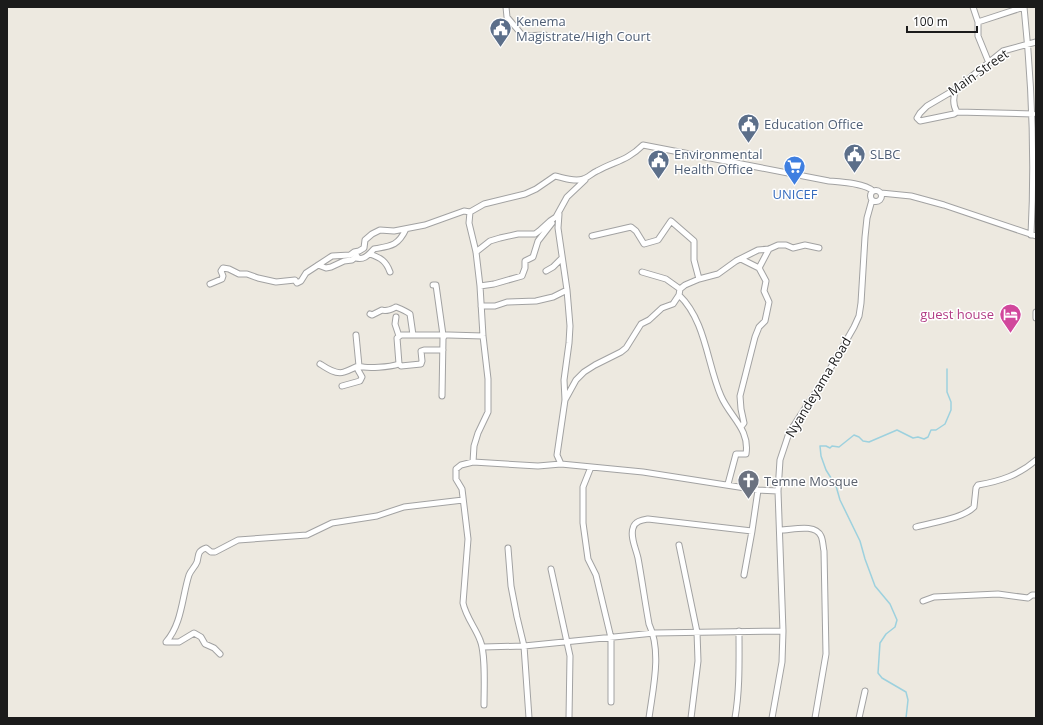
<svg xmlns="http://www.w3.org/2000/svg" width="1043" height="725" viewBox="0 0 1043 725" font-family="'Open Sans',sans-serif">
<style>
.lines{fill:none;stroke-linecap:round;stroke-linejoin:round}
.stream{stroke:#9dd1de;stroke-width:1.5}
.minor-casing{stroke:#a2a2a2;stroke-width:7}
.minor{stroke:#fff;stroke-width:5}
.labels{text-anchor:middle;stroke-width:3;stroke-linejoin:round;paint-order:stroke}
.service-label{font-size:13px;fill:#4e5e75;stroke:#fff;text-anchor:start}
.street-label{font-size:13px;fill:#1b1b1b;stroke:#fff}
.shop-label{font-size:13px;fill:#366cbe;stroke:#fff}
.hotel-label{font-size:13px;fill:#b23c85;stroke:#fff;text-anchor:end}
.worship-label{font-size:13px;fill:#5b616d;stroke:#fff;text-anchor:start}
</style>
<rect width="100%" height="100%" fill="#ede9e0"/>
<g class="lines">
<path class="stream" d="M906 718 908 700 906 692 882 678 878 673 880 643 886 634 895 627 897 620 890 604 875 586 865 559 860 541 840 500 836 486 826 470 821 456 820 446H826L830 448 832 446 839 447 854 435 859 437 863 441 869 442 897 430 913 438 918 437 924 439 928 437 931 430H936L945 424 951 410V402L947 392V369"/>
<defs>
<path id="minor" d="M506 7 507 17 523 36 545 35
M973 7 978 22V36L989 63
M1024 7C1032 83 1035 158 1031 235
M978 22 1024 7
M956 89C953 97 952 104 957 112L1033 114
M957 112 954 114 920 121 917 118 920 113 927 106 956 89 1003 51 1036 42
M870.5 196a5.5 5.5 0 1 1 11 0a5.5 5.5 0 1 1-11 0Z
M881 193 911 196 944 205 1036 236
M470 212 469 223 476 252 480 286 483 336 488 379V412L478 433 474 446 473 462
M559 214 558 228 567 290
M592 236 631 227 636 231 644 244 658 240 671 221 694 241V260L699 279 685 285 680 289
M476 252 490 241 500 238 518 234H535L539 231 550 221 556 217 567 197 585 180
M370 254C381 258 386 261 390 272
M356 258C365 260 368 255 374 249 391 246 398 246 406 229
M741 259 759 268 769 249
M318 265 326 268 331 267 344 261 352 260 357 256
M546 271 553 267 562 258
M642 272 666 279 680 289 679 295C706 321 707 364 721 396 730 417 750 429 746 454H736L728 484
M699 279 718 274 736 261 758 250 769 249 778 245H786L793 248 805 245 819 248
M210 284 222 279 223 276 221 271 223 268 229 269 239 274H247L258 278 276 282 295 280 297 283 301 281 306 273 332 256 350 255 354 252 359 251 364 248 365 240 372 234 380 230 394 231 425 225 464 211 470 212 484 204 525 194 536 189 555 176C564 178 574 182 583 179 588 178 592 173 597 171 615 161 627 161 643 145L829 181C841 182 864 183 873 191
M433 285H436L443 335
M480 286 494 284 522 276 525 268V261L533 257 538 241 552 223
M481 306H495L507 302 536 301 553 297 567 290 570 326 569 343 564 380 565 400 557 455 561 464
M1036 312V318
M370 314 372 315 382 310C387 312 392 309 396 307 401 309 406 311 410 314L413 335
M396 317 395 324 399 336
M356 335 359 366C367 369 390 367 399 364
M443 350H424L421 351 422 361 421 364 401 366 399 364 397 338 401 335H445
M320 364C326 368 336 375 344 372 349 371 354 367 359 366L358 370 362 377 360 381 342 386
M442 396 443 338 445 335H449L483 336
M565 400 576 380 584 372 595 365 621 352 626 348 641 324 649 320 662 308 673 304 679 295
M741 427 744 423 741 409 740 396 755 337 759 327 765 321 769 302 764 291 766 281 759 268
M591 467 583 487V523L588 559 596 575 611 638V702
M916 527C933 522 962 519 974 507L976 488 978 485C1001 481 1019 475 1036 460
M780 530C792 530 815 523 821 536 823 540 823 547 824 551L826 654 815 718
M679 545 697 632 698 661 691 718
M508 548 511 586 517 617 524 646 529 718
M551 569 570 656 569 718
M744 575 752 531 758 490
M923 601 934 597 998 594 1028 598 1032 595H1036
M483 647 524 646 654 633 783 631
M220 654 214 648 205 644 201 637 194 633 179 642H166C182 624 182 597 189 575 191 570 195 567 197 562 199 555 197 551 206 548L211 552H215L238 540 307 535 332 523 377 516 404 507 463 500
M484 705C484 688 486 654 480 640 475 627 466 617 463 603L468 539 462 489 456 479V469L461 465 473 462 538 466 561 464 643 472 758 490 778 491
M649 718C653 688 662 652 649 624 645 602 642 580 638 558 636 549 630 537 633 528 635 521 642 520 648 519L752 531
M735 718C740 689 739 660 739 631
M772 718 782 662 783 631 778 491 780 460 789 433 826 376 854 327 859 316 861 303 865 237 867 218 872 200
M859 718 865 691"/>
</defs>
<use href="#minor" class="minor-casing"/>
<use href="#minor" class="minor"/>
</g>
<defs>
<symbol id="civic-pin" viewBox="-11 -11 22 30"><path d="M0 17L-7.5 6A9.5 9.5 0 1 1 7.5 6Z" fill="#5c6f8a" stroke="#fff"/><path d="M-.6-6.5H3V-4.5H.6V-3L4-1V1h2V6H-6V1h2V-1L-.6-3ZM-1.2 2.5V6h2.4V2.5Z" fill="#fff"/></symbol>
<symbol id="supermarket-pin" viewBox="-11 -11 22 30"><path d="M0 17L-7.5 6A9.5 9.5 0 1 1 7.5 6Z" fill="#3f7fe0" stroke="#fff"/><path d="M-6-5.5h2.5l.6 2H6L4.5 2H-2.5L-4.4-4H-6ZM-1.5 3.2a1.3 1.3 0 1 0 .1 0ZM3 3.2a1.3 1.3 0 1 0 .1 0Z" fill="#fff"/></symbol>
<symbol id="hotel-pin" viewBox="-11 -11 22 30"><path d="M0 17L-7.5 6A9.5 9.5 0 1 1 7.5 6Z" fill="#d1479c" stroke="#fff"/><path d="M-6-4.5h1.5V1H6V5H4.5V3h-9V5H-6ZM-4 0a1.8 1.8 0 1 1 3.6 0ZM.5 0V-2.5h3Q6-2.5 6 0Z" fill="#fff"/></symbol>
<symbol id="church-pin" viewBox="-11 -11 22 30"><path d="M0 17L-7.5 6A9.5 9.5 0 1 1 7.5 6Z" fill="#6b7280" stroke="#fff"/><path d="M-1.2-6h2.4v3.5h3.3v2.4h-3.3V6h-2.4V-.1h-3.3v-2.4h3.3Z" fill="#fff"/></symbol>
</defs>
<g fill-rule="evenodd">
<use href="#civic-pin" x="488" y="16" width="25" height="34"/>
<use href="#civic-pin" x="736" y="112" width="25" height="34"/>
<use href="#civic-pin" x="842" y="142" width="25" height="34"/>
<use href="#civic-pin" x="646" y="148" width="25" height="34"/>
<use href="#supermarket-pin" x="782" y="154" width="25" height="34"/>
<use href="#hotel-pin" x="998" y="302" width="25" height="34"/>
<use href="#church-pin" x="736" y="468" width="25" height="34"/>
</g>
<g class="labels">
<g class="service-label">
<text x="516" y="26">Kenema<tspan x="516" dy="15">Magistrate/High Court</tspan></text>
<text x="764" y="129">Education Office</text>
<text x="674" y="159">Environmental<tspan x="674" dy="15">Health Office</tspan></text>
<text x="870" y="159">SLBC</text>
</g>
<g class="street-label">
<text transform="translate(978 72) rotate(-35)" y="5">Main Street</text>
<text transform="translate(818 387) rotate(-59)" y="5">Nyandeyama Road</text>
</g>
<g class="shop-label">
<text x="795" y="199">UNICEF</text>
</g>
<g class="hotel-label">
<text x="994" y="319">guest house</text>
</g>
<g class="worship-label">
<text x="764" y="486">Temne Mosque</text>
</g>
</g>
<rect width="1043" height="725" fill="none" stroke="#1b1b1b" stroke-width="16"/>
<path d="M907 26v6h70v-6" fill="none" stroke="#1b1b1b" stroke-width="2"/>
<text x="913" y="26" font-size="12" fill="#1b1b1b" stroke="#ffffff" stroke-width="3" paint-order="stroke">100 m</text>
</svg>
